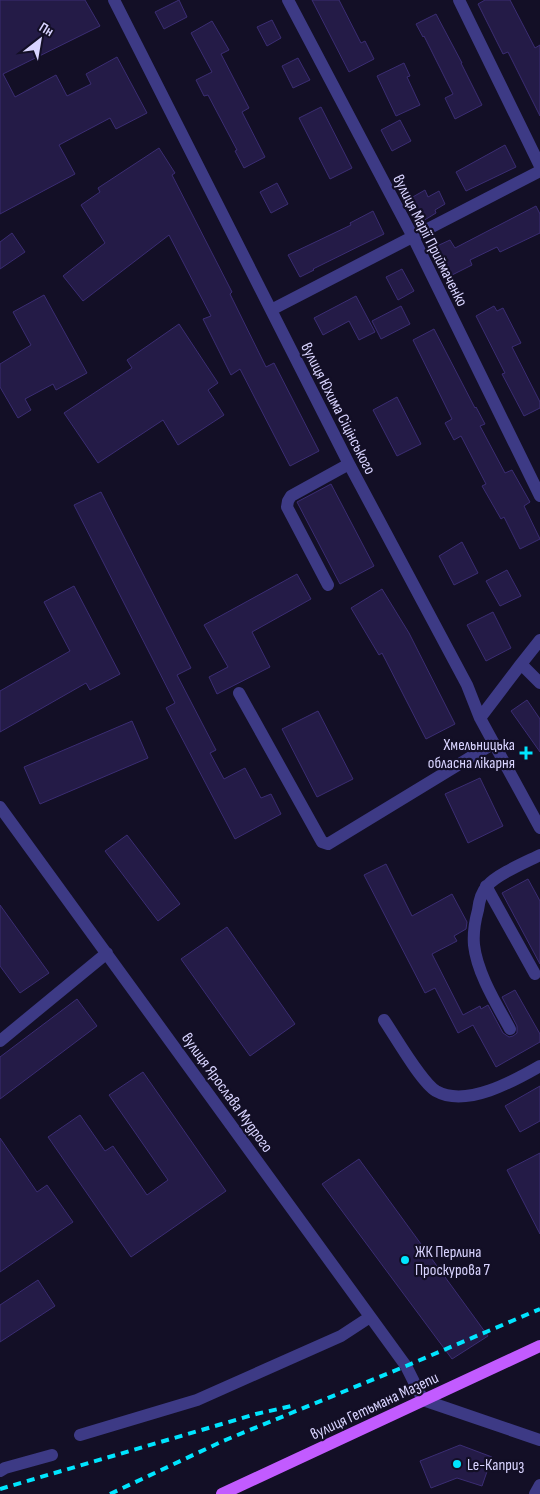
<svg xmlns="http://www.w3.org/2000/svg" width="540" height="1494" viewBox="0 0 540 1494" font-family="'Sofia Sans Condensed',sans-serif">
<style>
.building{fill:#241b47;stroke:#3b2d73}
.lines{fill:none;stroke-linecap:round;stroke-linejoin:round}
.minor{stroke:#3d3a85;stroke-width:12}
.major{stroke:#c25bff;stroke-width:12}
.rail{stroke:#00e5ff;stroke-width:4;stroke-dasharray:8 6;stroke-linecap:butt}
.poi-dot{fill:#00e5ff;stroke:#130f26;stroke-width:2}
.labels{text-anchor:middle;stroke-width:4.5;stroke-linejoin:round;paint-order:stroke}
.street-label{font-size:16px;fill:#d9d4ff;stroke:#130f26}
.poi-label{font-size:16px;fill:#d9d4ff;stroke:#130f26;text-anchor:start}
</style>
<rect width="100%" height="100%" fill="#130f26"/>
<path class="building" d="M0 0H85L100 26 3 74 15 97 56 75 67 96 91 84 86 74 117 57 147 113 116 129 110 118 59 145 75 174 0 214Z
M179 0 187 17 164 29 155 12Z
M312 0H339L361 43 365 41 374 59 349 72Z
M485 0H510L535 48 540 45V116L508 52 503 54 478 4Z
M436 14 462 63H461L482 105 455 119 445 98 453 94 424 36 423 37 416 24Z
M272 20 281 38 267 46 257 27Z
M212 21 229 50 221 54 249 108 242 112 265 157 244 168 235 151 237 150 208 95 204 96 196 80 212 72 191 33Z
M298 58 310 80 293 88 282 66Z
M404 63 410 76 407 77 420 105 396 116 377 76Z
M321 107 352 168 330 179 299 118Z
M400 120 411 141 392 151 381 130Z
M505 145 516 167 466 191 456 172Z
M159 148 175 173 172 175 232 292 230 294 266 367 274 363 319 451 290 466 240 369 231 375 203 319 211 316 169 235 83 301 63 276 105 243 81 205 100 192 98 188Z
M277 183 288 204 271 213 260 192Z
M425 190 428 197 439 191 445 204 435 210 436 213 423 221 411 198Z
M536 206 540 214V233L500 252 497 247 470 260 472 265 452 275 437 246 450 240 455 248Z
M373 211 384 234 313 269 314 270 300 277 288 255 351 225 350 223Z
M12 233 25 252 0 269V242Z
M402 269 414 291 398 300 386 277Z
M44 295 87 373 56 390 53 384 25 399 31 410 18 418 0 387V364L31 345 13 312Z
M356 296 375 332 359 340 349 321 323 335 314 318Z
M401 306 410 324 381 339 372 321Z
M494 306 497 311 503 308 521 343 512 347 540 402V408L524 416 502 374 505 373 476 316Z
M179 324 218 383 208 390 224 415 178 445 163 420 98 463 64 413 132 368 127 360Z
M434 329 475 408 476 407 485 424 480 426 505 473 512 470 530 502 524 506 540 539 520 549 504 517 501 519 482 486 486 484 461 436 454 440 445 423 452 419 413 340Z
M397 397 421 444 397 456 373 410Z
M331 484 374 566 340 584 297 502Z
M101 492 191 668 177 675 216 750 210 753 224 779 245 768 261 798 271 794 281 814 235 839 166 708 175 703 74 505Z
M462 542 478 573 454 585 439 556Z
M507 570 521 596 500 606 486 581Z
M297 574 311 599 252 632 270 667 217 694 209 677 228 667 204 625Z
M74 586 120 674 90 690 86 683 0 732V691L70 651 44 602Z
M382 589 409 633 455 724 426 739 382 653 379 655 351 608Z
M493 612 511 648 486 661 467 625Z
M527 700 540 719V752L511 711Z
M318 711 353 779 317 797 282 729Z
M132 721 148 758 40 804 24 767Z
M480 778 503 826 468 843 445 794Z
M127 835 180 904 158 921 105 851Z
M386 864 412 916 452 894 467 922 466 929 454 936 457 941 432 954 463 1015 480 1006 481 1009 488 1005 503 1033 509 1037 513 1036 517 1033V1026L502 997 515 990 540 1034V1042L496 1067 473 1025 458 1033 435 988 425 993 364 875Z
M528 879 540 901V964L502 893Z
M0 905 49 973 20 993 0 966Z
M227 927 295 1024 250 1056 181 959Z
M77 999 97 1026 0 1099V1057Z
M143 1072 226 1191 131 1257 48 1137 80 1115 105 1151 113 1146 147 1195 168 1180 109 1095Z
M540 1086V1121L520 1132 505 1106Z
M0 1138 37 1192 47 1185 73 1222 0 1272Z
M540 1153V1234L507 1170Z
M359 1159 488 1336 452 1359 322 1184Z
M38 1280 55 1306 0 1342V1305Z
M460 1445 492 1457 482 1486 457 1478 431 1488 420 1461Z"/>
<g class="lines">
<path class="minor" d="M114 0 349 464 467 685 480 718 540 828
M288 0 413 237 540 496
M459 0 540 166
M271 310 540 171
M328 585 287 507 288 501 291 496 349 464
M521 664 540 640
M239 693 322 842 328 844 494 743
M480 718 521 664 540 683
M0 807 406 1366 423 1400 540 1440
M486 886 535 974
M384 1020C395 1036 421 1082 436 1091 466 1108 514 1081 540 1066
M510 1029C497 1005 477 973 474 945 473 934 475 921 478 910 479 901 481 893 487 886 497 874 526 862 540 855
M0 1041 107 953
M80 1435 197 1400 341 1336 370 1317
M0 1471 5 1468 52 1455
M535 1494 540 1485"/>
<path class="major" d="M222 1494 540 1346"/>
<path class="rail" d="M0 1489 256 1414 296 1405
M110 1494 223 1441 406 1366 540 1309"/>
</g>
<g class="poi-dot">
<path d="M523.5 745.5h5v5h5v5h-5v5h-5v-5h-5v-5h5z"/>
<circle cx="405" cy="1260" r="5"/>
<circle cx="457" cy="1464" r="5"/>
</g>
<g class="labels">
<g class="street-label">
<text transform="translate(431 240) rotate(63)" y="6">вулиця Марії Приймаченко</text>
<text transform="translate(339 408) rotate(63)" y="6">вулиця Юхима Сіцінського</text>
<text transform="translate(228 1092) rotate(54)" y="6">вулиця Ярослава Мудрого</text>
<text transform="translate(374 1405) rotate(-25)" y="6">вулиця Гетьмана Мазепи</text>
</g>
<g class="poi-label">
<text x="515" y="750" text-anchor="end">Хмельницька<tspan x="515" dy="18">обласна лікарня</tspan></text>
<text x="415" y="1257">ЖК Перлина<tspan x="415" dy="18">Проскурова 7</tspan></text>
<text x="467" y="1470">Le-Каприз</text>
</g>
</g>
<g transform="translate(40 40) rotate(31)" stroke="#130f26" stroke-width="4" paint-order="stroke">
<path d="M0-4L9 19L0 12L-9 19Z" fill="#d9d4ff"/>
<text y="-8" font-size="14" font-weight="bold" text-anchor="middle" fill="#d9d4ff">Пн</text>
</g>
</svg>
